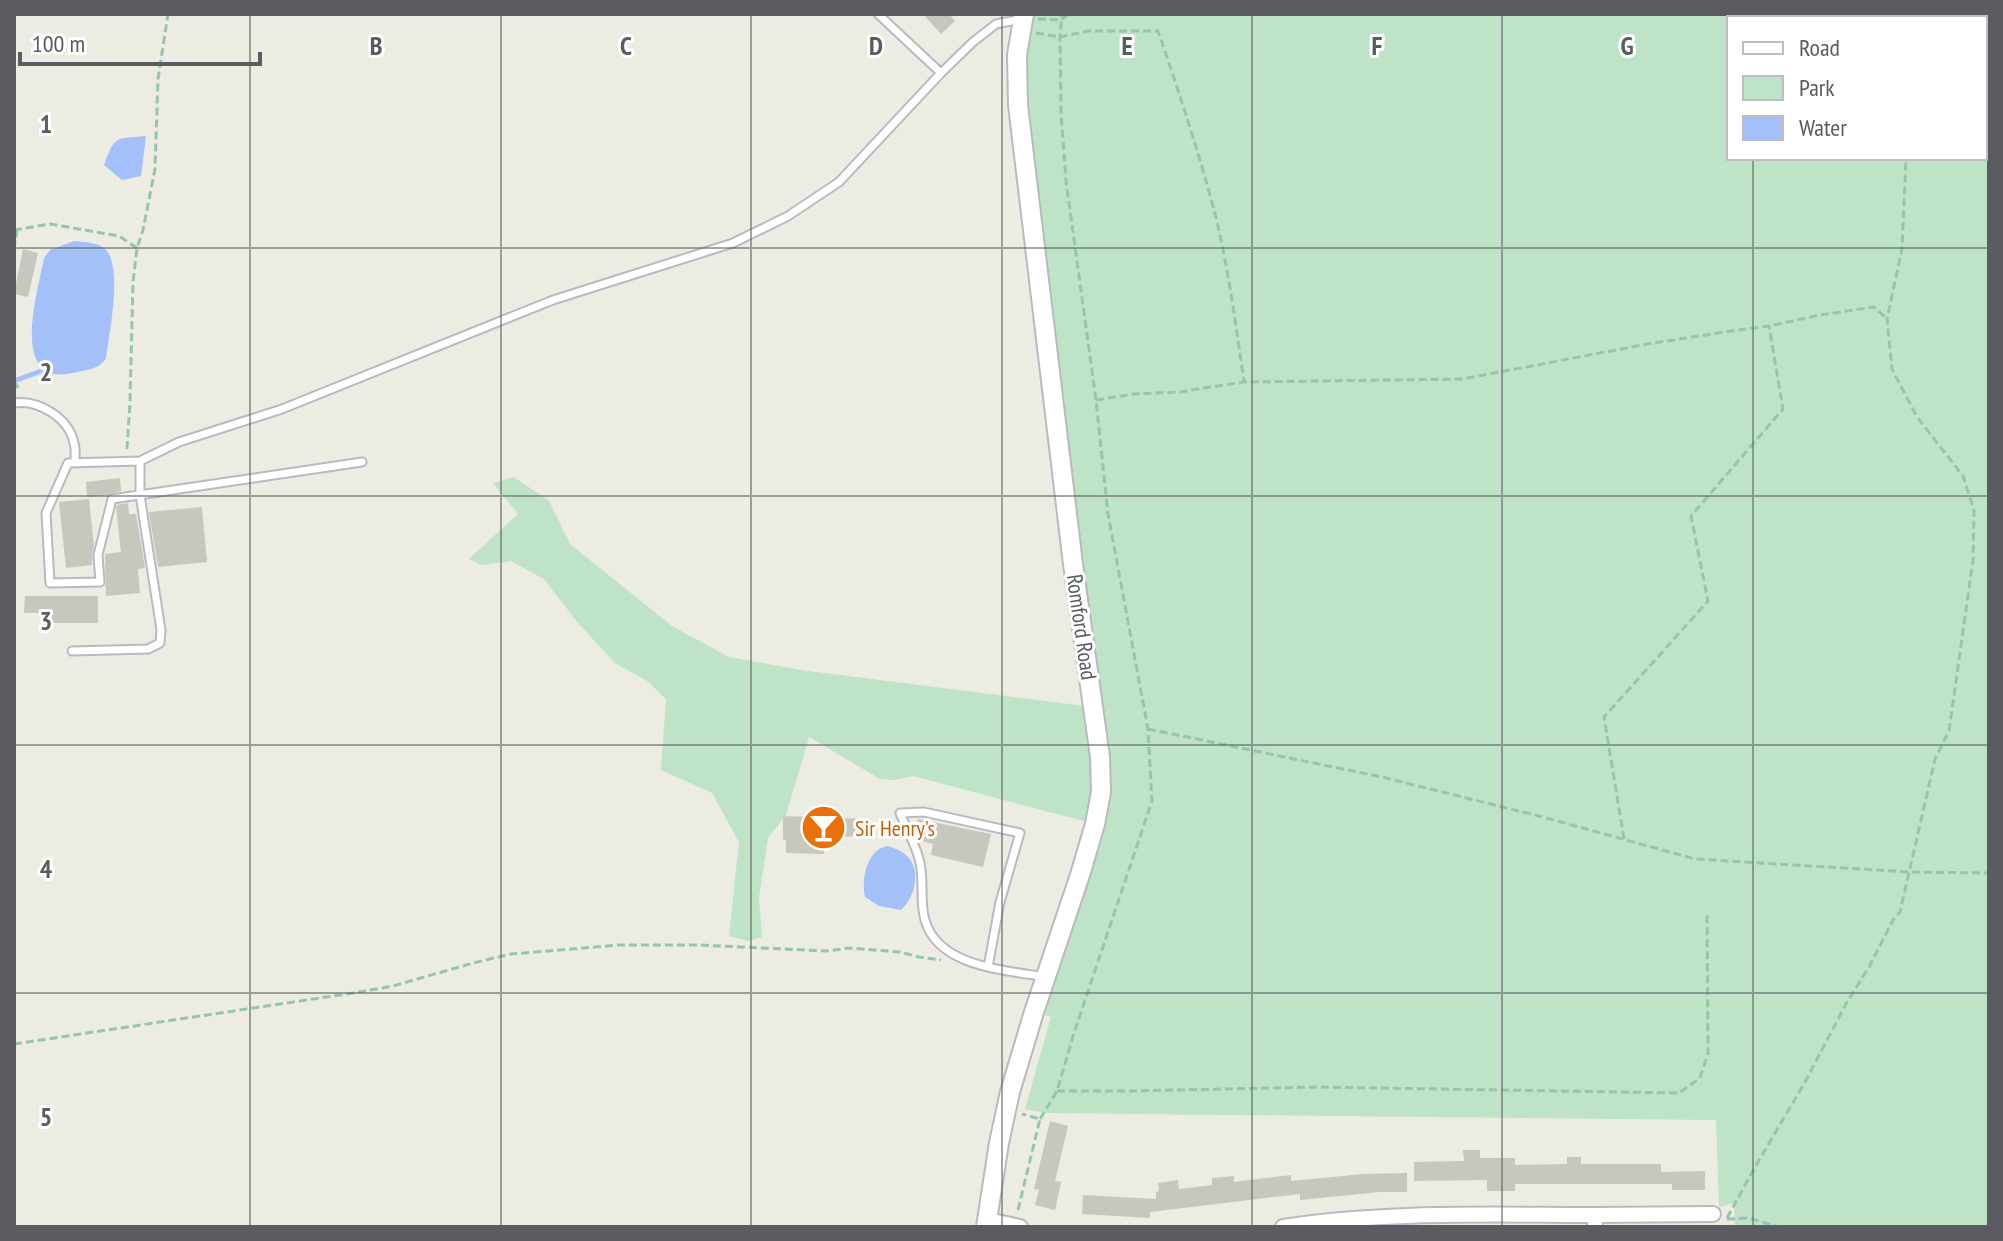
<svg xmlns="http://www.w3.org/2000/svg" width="2003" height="1241" viewBox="0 0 2003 1241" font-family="'PT Sans Narrow',sans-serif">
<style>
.green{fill:#bfe3c7;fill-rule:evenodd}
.water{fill:#a3c0fb}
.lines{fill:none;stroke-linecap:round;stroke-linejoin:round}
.stream{stroke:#a3c0fb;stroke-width:5}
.building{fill:#c7c7be}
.service-casing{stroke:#b9bac0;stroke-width:11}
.minor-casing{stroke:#b9bac0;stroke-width:18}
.tertiary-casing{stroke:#b9bac0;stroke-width:22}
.path{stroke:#98c4af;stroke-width:3;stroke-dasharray:8 4;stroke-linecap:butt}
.service{stroke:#fff;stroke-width:7}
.minor{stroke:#fff;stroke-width:14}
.tertiary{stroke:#fff;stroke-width:18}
.grid{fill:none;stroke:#5a5c62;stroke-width:2;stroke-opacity:0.55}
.labels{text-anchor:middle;stroke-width:6;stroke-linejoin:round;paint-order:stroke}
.street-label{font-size:22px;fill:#5a5c62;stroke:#fff}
.food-label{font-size:22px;fill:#c56008;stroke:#fff;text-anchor:start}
.grid-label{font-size:26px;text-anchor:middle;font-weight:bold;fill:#5a5c62;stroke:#fff;stroke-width:6;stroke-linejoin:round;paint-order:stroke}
</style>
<rect width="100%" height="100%" fill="#ecece2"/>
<path class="green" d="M1024 14H1989V1227H1735L1734 1203 1719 1207 1716 1120 1044 1113 1025 1109 1051 1017 1034 1012 1095 824 913 776 893 780 880 779 809 737 786 815 768 838 759 897 762 937 748 941 729 936 739 842 712 793 661 770 666 699 647 681 615 663 578 623 544 579 511 561 481 565 469 559 518 514 493 483 514 477 549 501 570 544 672 626 729 657 801 670 1093 707 1018 105ZM1729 18H1985V158H1729Z"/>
<path class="water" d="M146 136 141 176 122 180 104 165C115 135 115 139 146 136Z
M74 241C83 242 96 242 104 248 124 264 109 334 106 358 99 370 85 370 73 373 8 387 38 291 44 258L50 250Z
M888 846C894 848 902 851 906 855 922 869 915 898 901 910L879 906 865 897C861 879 867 849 888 846Z"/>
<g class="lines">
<path class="stream" d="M14 381 44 370"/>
</g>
<path class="building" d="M923 14H949L955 21 941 34Z
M23 249 38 253 28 297 14 294Z
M120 478 121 491 107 495 87 497 86 482Z
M89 499 94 546 92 555V565L66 568 59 502Z
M128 503 129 514H136L145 568 138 569 140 593 106 596 105 556V554L121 552 116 508 117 505Z
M202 507 207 562 158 567 149 512Z
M25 596H98V623H44L45 613H24Z
M783 816 864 819V837L824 836V854L786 853V840H783Z
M918 819 991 834 983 867 931 855 933 844 920 841 915 831Z
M1050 1121 1068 1126 1055 1181 1061 1182 1055 1210 1035 1205 1039 1190 1034 1189Z
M1463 1150H1480V1158H1515V1165L1567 1164V1157H1581V1164H1661V1172L1705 1171V1190H1672V1184H1515V1191H1487V1180L1414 1181V1162L1464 1161Z
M1407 1173V1192H1380L1300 1200V1194L1150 1212V1218L1082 1214 1083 1195 1156 1199V1192L1159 1191 1158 1183 1178 1180 1179 1189 1212 1185V1178L1234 1176V1182L1291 1175V1181L1363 1174Z"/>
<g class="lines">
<defs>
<path id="service" d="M878 14 941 73
M14 403C38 399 69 418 74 443 76 449 75 457 75 463
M362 462 112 499 98 555 100 582 50 583 46 513 68 463 140 461 179 442 282 409 553 300 733 243 788 216 839 182 941 73 973 42 996 24 1021 19
M72 651 148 649 160 643 161 630 140 495V461
M988 967 1000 902 1020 833 924 812 900 813C906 828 915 843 919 859 925 878 919 900 925 920 938 967 1005 970 1046 977"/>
<path id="minor" d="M1595 1215 1713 1214
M988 1220 1020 1227
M1283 1227C1386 1211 1491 1215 1595 1215V1227"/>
<path id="tertiary" d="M986 1227 999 1143 1010 1092 1034 1012 1080 875 1095 824 1101 792 1100 757 1073 564 1018 105 1017 55 1024 14"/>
</defs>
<use href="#service" class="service-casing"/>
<use href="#minor" class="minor-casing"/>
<use href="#tertiary" class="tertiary-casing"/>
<path class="path" d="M1936 18 1938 14
M1038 19 1061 20 1069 14
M1036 33 1060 37 1088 31H1158C1178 89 1197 147 1213 206 1228 263 1235 322 1244 381
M14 230 50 224 119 236 137 248
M14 249 17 230
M14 381 20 391
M1096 400 1133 394 1179 392 1244 382 1463 379 1647 344 1738 330 1769 326 1820 315 1874 307 1887 319
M127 449 130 402 133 282 137 248 143 230 155 169 158 79 168 14
M1148 729 1382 777 1539 816 1695 859 1909 872 1989 873
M1624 839 1604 717 1708 601 1691 516 1783 409 1769 326
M14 1044 353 993 393 986 473 963 511 954 619 945H699L827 951 849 948 900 952 919 957 941 960
M1057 1091H1129L1318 1087 1679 1093 1700 1078 1708 1053 1707 912
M1040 1119 1057 1091 1074 1033 1152 801 1148 729 1108 514 1096 400 1066 181 1061 113 1060 37 1062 14
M1018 1210 1040 1119 1022 1114
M1727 1218 1751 1174 1805 1082 1846 1004 1869 967 1893 920 1900 912 1935 759 1949 731 1973 560 1974 510 1963 476 1917 417 1892 369 1887 319 1902 249 1906 158
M1727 1219 1749 1218 1778 1227"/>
<use href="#service" class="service"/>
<use href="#minor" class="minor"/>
<use href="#tertiary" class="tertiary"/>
</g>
<path class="grid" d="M250 14V1227M501 14V1227M751 14V1227M1002 14V1227M1252 14V1227M1502 14V1227M1753 14V18M1753 158V1227M14 248H1989M14 496H1989M14 745H1989M14 993H1989"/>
<defs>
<symbol id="bar-disc" viewBox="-11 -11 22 22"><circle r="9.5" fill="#e8710a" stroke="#fff"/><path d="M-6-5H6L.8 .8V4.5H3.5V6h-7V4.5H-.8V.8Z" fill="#fff"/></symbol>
</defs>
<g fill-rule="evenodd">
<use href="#bar-disc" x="798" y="802" width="51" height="51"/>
</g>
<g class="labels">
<g class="street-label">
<text transform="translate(1082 627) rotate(82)" y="8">Romford Road</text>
</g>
<g class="food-label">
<text x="855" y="836">Sir Henry's</text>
</g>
</g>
<g class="grid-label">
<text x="376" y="55">B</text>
<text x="626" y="55">C</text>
<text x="876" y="55">D</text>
<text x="1127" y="55">E</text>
<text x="1377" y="55">F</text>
<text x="1627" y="55">G</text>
<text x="46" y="133">1</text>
<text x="46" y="381">2</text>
<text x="46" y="630">3</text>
<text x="46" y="878">4</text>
<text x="46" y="1126">5</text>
</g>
<rect width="2003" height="1241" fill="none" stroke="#5a5c62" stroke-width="32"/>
<rect x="1727" y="16" width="260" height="144" fill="#ffffff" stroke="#bdbec0" stroke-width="2"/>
<rect x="1743" y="42" width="40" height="12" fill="#ffffff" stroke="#bdbec0" stroke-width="2"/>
<text x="1799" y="56" font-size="24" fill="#5a5c62">Road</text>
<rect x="1743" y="76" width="40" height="24" fill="#bfe3c7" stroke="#bdbec0" stroke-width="2"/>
<text x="1799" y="96" font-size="24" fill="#5a5c62">Park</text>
<rect x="1743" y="116" width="40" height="24" fill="#a3c0fb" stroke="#bdbec0" stroke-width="2"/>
<text x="1799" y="136" font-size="24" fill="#5a5c62">Water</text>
<path d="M20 52v12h240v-12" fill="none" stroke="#5a5c62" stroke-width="4"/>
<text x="32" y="52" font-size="24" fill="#5a5c62" stroke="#ffffff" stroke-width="6" paint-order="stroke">100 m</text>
</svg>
